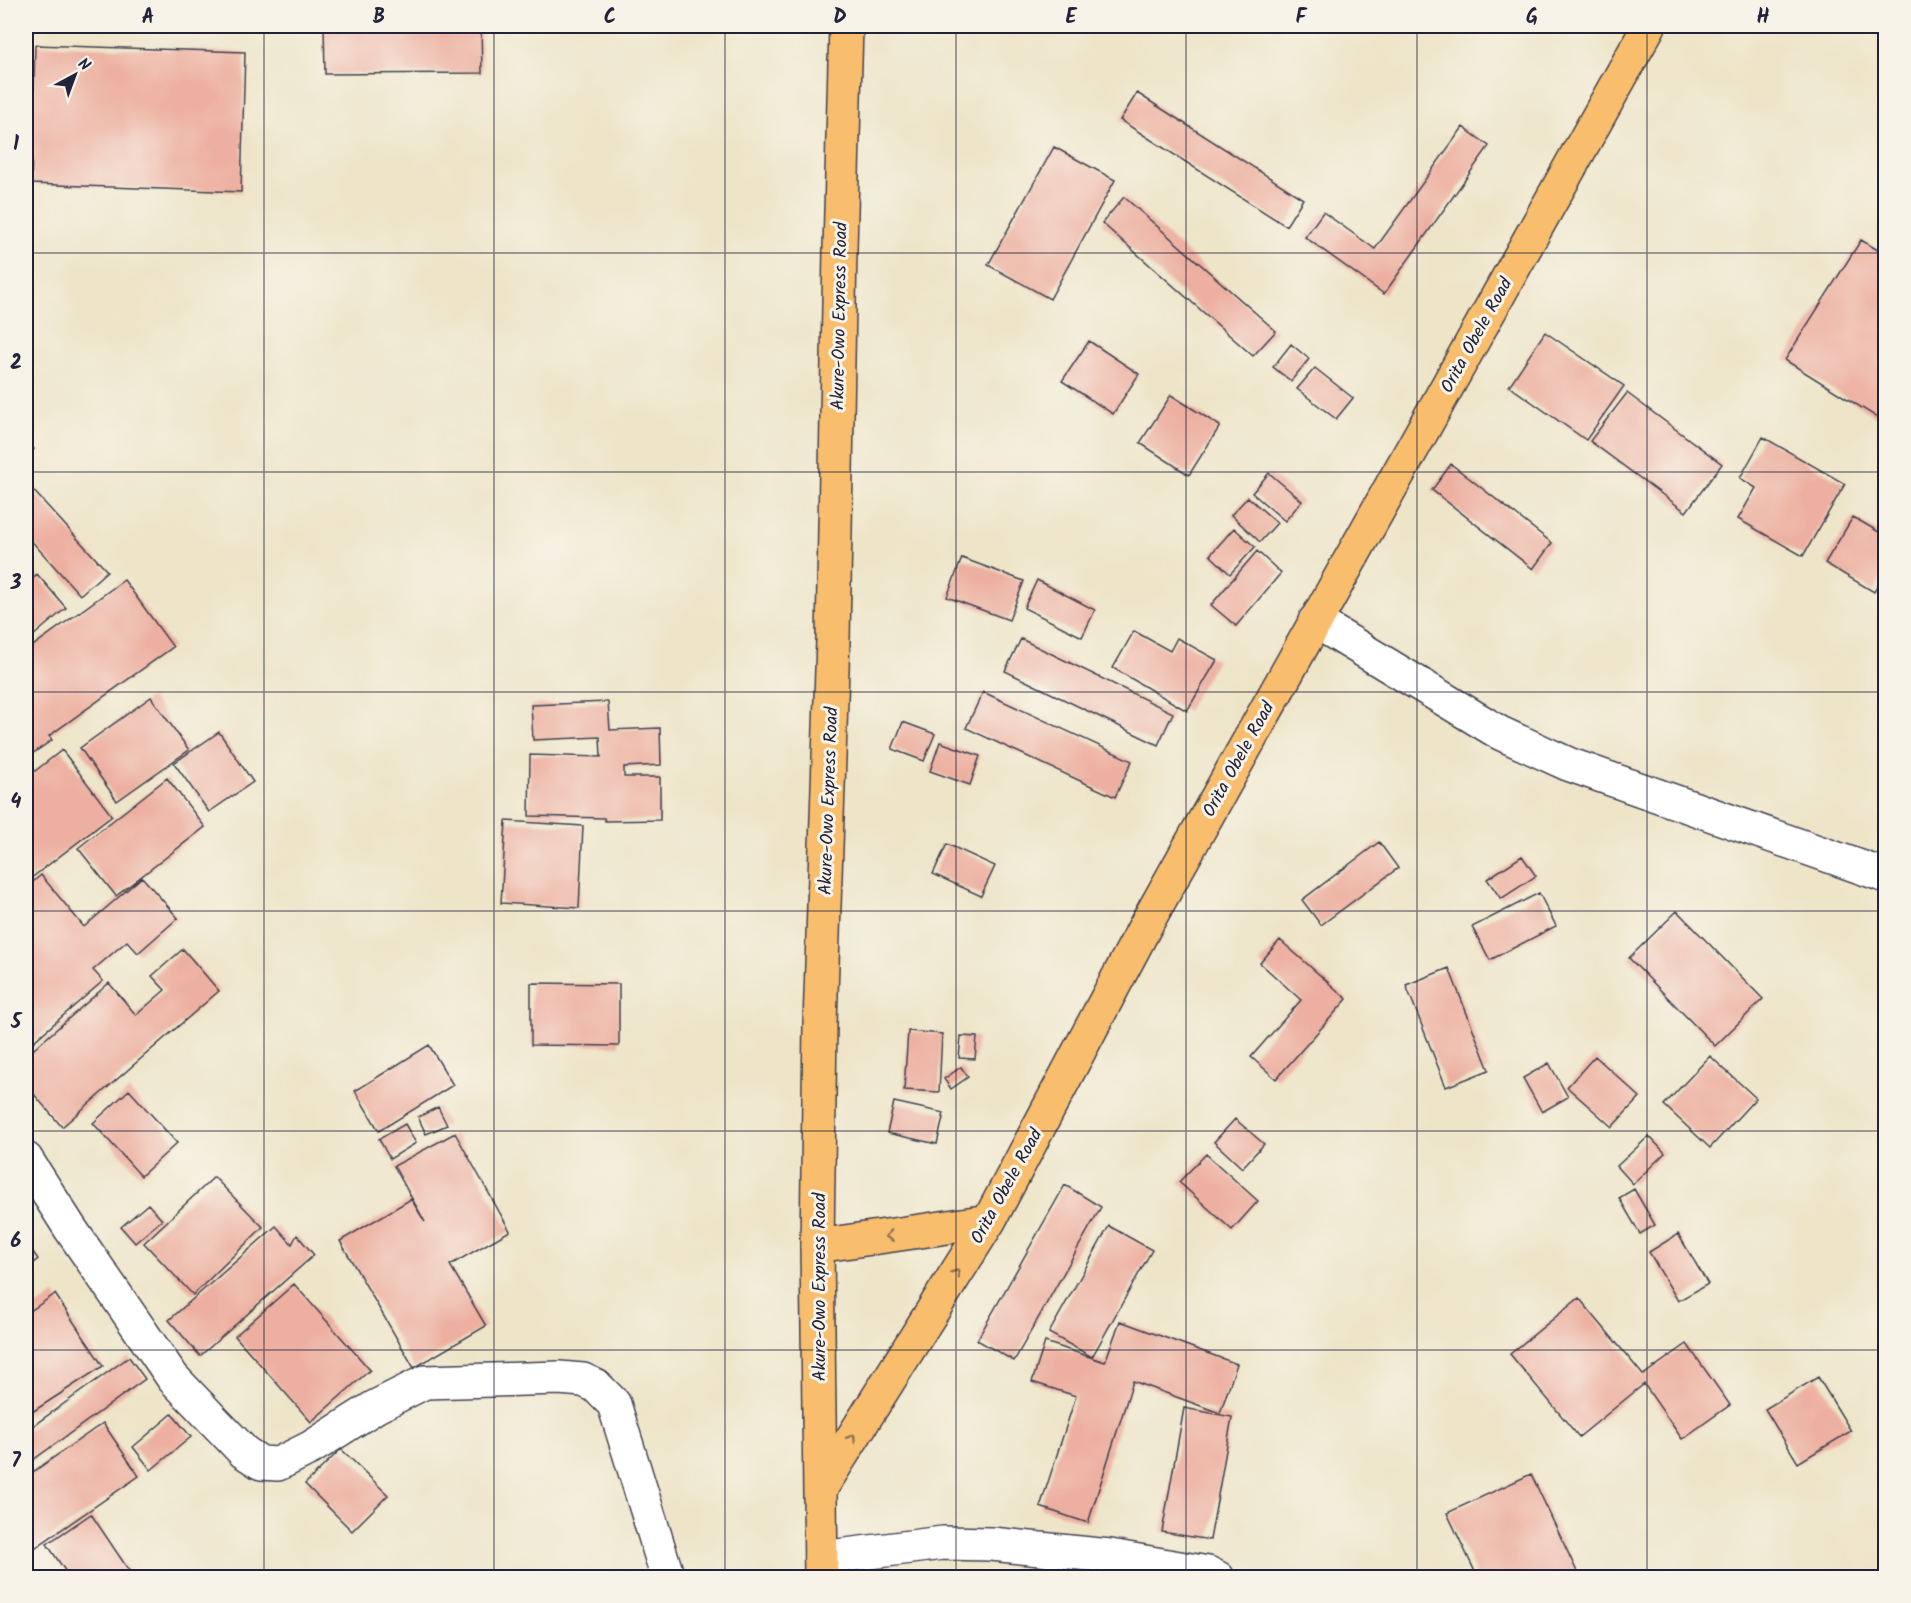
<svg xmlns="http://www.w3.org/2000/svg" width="1911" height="1603" viewBox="0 0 1911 1603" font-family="Kalam,sans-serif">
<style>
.building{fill:#edb0a0}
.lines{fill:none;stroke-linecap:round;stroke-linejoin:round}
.minor-casing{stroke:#413f50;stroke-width:36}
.major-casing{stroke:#413f50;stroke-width:36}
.highway-casing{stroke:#413f50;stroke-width:36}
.minor{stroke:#fff;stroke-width:33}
.major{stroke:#f9be6d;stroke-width:33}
.highway{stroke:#f9be6d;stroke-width:33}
.oneway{stroke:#8e7054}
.grid{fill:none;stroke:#22223b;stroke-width:1.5;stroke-opacity:0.55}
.labels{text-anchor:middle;stroke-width:6;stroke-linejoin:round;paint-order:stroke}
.street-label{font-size:18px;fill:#22223b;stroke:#f7f3e8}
.neatline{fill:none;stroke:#22223b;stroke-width:2}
.grid-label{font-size:20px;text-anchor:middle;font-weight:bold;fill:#22223b}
</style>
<rect width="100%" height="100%" fill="#f7f3e8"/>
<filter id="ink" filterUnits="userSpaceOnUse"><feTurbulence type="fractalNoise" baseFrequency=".0167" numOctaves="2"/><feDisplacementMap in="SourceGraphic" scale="12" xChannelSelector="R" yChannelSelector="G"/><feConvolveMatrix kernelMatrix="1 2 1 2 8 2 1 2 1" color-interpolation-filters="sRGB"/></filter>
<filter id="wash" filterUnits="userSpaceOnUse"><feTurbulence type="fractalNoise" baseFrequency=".008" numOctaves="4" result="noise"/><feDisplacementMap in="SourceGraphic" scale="24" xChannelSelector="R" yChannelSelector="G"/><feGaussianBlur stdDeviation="1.35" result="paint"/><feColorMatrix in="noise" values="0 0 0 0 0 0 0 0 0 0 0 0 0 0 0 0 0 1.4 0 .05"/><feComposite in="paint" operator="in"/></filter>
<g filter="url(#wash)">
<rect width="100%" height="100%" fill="#eee5c9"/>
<g id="blocks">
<path class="building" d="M324 26H481L482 73 325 74Z
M35 45 245 52 241 192 31 184Z
M1137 93 1303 199 1286 226 1120 120Z
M1463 127 1489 146 1384 294 1305 237 1323 212 1375 249Z
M1054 147 1115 180 1050 299 988 265Z
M1124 197 1276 331 1253 356 1102 223Z
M1861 240 1886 255V423L1785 360Z
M1545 332 1624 386 1586 440 1509 386Z
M1089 341 1139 374 1113 414 1062 381Z
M1291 344 1309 359 1291 381 1273 367Z
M1315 368 1353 398 1336 419 1297 389Z
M1627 393 1722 464 1686 512 1590 441Z
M1171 395 1220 426 1189 475 1140 443Z
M1763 437 1845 484 1803 556 1738 519 1756 488 1740 478Z
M26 442 34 449 26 459Z
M1451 464 1552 543 1533 569 1432 490Z
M1269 473 1302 501 1285 521 1252 493Z
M31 488 107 571 80 595 26 535V493Z
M1248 497 1277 523 1260 542 1231 515Z
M1853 517 1886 536V572L1874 592 1825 563Z
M1234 528 1255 547 1230 574 1210 555Z
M1257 551 1281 573 1236 626 1211 605Z
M962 558 1024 581 1009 620 947 597Z
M37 574 66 608 26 642V584Z
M124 580 173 647 49 736 52 740 26 758V651Z
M1037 580 1095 610 1082 637 1024 608Z
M1134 631 1170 651 1177 638 1217 660 1187 711 1113 668Z
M1021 639 1173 713 1158 745 1005 671Z
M983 692 1132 761 1115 797 966 728Z
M151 697 189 750 117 801 80 748Z
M608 702 610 730 660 728 661 765 624 767V777H660V820L605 821 604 818 529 816 530 755 601 757 600 737 533 740 531 705Z
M903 722 935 734 924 761 892 749Z
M219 732 253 782 209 812 174 763Z
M940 742 980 756 970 785 930 771Z
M62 750 112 816 26 882V778Z
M167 778 205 827 116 896 78 848Z
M506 821 583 826 579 908 501 903Z
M1379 842 1398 868 1321 925 1302 900Z
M947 844 995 866 981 896 933 874Z
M1522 856 1536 876 1501 899 1487 879Z
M41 875 84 927 142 877 178 918 138 953 127 941 93 970 103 981 26 1048V888Z
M1539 893 1556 926 1490 960 1472 927Z
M1677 911 1763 999 1715 1046 1629 958Z
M1280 940 1347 999 1276 1079 1251 1057 1301 1000 1260 963Z
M183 949 219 991 62 1127 26 1085V1056L109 983 136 1015 165 990 152 976Z
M1449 968 1489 1070 1446 1087 1406 985Z
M531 983 619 984V1046L531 1045Z
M908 1031 942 1034 939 1092 904 1090Z
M961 1036 977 1037 975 1059 959 1058Z
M429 1045 453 1085 379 1131 355 1091Z
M1595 1056 1640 1097 1612 1127 1567 1087Z
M1710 1056 1756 1098 1710 1148 1664 1105Z
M1549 1063 1568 1097 1542 1112 1523 1078Z
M961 1067 968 1077 951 1089 944 1079Z
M129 1090 177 1143 141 1176 93 1123Z
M894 1102 944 1113 937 1144 887 1133Z
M438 1107 447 1125 426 1134 418 1117Z
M1235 1119 1264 1144 1242 1168 1214 1142Z
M405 1124 416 1143 390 1159 379 1139Z
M455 1133 510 1231 450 1265 486 1326 414 1368 340 1241 411 1199 425 1222 394 1166Z
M1649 1136 1665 1153 1633 1184 1617 1166Z
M1206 1154 1258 1201 1232 1230 1179 1182Z
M214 1177 263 1227 193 1295 144 1243Z
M1065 1185 1101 1207 1014 1361 977 1340Z
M1634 1189 1655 1225 1640 1234 1619 1198Z
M148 1204 162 1220 135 1243 121 1227Z
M276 1226 292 1244 297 1235 314 1255 200 1356 169 1320Z
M1109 1226 1152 1250 1092 1357 1049 1333Z
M1678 1234 1708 1284 1678 1301 1649 1252Z
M26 1242 38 1259 26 1269Z
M294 1284 370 1370 311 1422 235 1336Z
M55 1294 103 1366 26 1416V1314Z
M1579 1298 1643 1375 1687 1344 1730 1405 1682 1439 1644 1384 1579 1437 1510 1354Z
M1120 1321 1237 1364 1220 1413 1133 1381 1088 1523 1040 1507 1076 1396 1032 1382 1045 1342 1105 1362Z
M129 1357 145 1379 26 1465V1431Z
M1818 1377 1851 1431 1798 1463 1765 1409Z
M1184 1408 1232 1417 1210 1540 1162 1532Z
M172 1414 191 1437 151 1470 133 1447Z
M103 1423 139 1476 26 1554V1477Z
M341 1449 388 1495 352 1531 305 1484Z
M1531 1474 1580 1578H1478L1447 1513Z
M91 1514 134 1578H70L47 1544Z"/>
</g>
</g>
<g filter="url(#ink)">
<use href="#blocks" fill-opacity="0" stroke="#413f50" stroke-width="1.5"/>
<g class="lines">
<defs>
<path id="minor" d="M1315 621 1500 733 1568 764 1886 876
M26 1159 70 1228 173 1378 244 1452 261 1463 278 1464 312 1447 375 1407 425 1382 559 1378 583 1380 596 1386 614 1404 668 1578
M821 1558 943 1543 991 1544 1110 1556 1208 1573 1218 1578"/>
<path id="major" d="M817 1246 989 1221
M821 1488 989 1221 1148 921 1649 26"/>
<path id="highway" d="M821 1578 817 1246 820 1024 833 640 840 249 846 26"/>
</defs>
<use href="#minor" class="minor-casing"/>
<use href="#major" class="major-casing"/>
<use href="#highway" class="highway-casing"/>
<use href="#minor" class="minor"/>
<use href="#major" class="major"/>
<use href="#highway" class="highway"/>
</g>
<defs><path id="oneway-chevron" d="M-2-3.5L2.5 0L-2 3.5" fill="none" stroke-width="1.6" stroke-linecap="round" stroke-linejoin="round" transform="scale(1.5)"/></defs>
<g class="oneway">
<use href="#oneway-chevron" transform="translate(889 1236) rotate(172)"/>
<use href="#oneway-chevron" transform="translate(956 1273) rotate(-58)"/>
<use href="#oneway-chevron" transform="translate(852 1438) rotate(-58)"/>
</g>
</g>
<path class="grid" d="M264 26V1578M494 26V1578M725 26V1578M956 26V1578M1186 26V1578M1417 26V1578M1647 26V1578M26 253H1886M26 472H1886M26 692H1886M26 911H1886M26 1131H1886M26 1350H1886"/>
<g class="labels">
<g class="street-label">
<text transform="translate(839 316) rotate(-89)" y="6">Akure-Owo Express Road</text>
<text transform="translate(1476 335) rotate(-61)" y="6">Orita Obele Road</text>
<text transform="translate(1238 759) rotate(-61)" y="6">Orita Obele Road</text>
<text transform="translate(828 801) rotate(-88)" y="6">Akure-Owo Express Road</text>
<text transform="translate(1006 1186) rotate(-61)" y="6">Orita Obele Road</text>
<text transform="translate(819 1287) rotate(-90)" y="6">Akure-Owo Express Road</text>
</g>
</g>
<rect width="1911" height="1603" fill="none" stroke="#f7f3e8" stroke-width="66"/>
<g transform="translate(75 75) rotate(41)" stroke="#f7f3e8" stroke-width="4.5" paint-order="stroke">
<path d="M0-4.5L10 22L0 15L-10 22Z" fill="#22223b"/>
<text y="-9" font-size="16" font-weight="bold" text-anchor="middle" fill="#22223b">N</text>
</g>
<rect x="33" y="33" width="1845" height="1537" class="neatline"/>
<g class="grid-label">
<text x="148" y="23">A</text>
<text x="379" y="23">B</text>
<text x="610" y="23">C</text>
<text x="840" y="23">D</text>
<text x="1071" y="23">E</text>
<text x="1301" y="23">F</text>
<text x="1532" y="23">G</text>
<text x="1763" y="23">H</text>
<text x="16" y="150">1</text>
<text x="16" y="369">2</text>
<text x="16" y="589">3</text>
<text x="16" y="808">4</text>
<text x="16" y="1028">5</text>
<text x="16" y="1247">6</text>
<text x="16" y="1467">7</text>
</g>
</svg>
